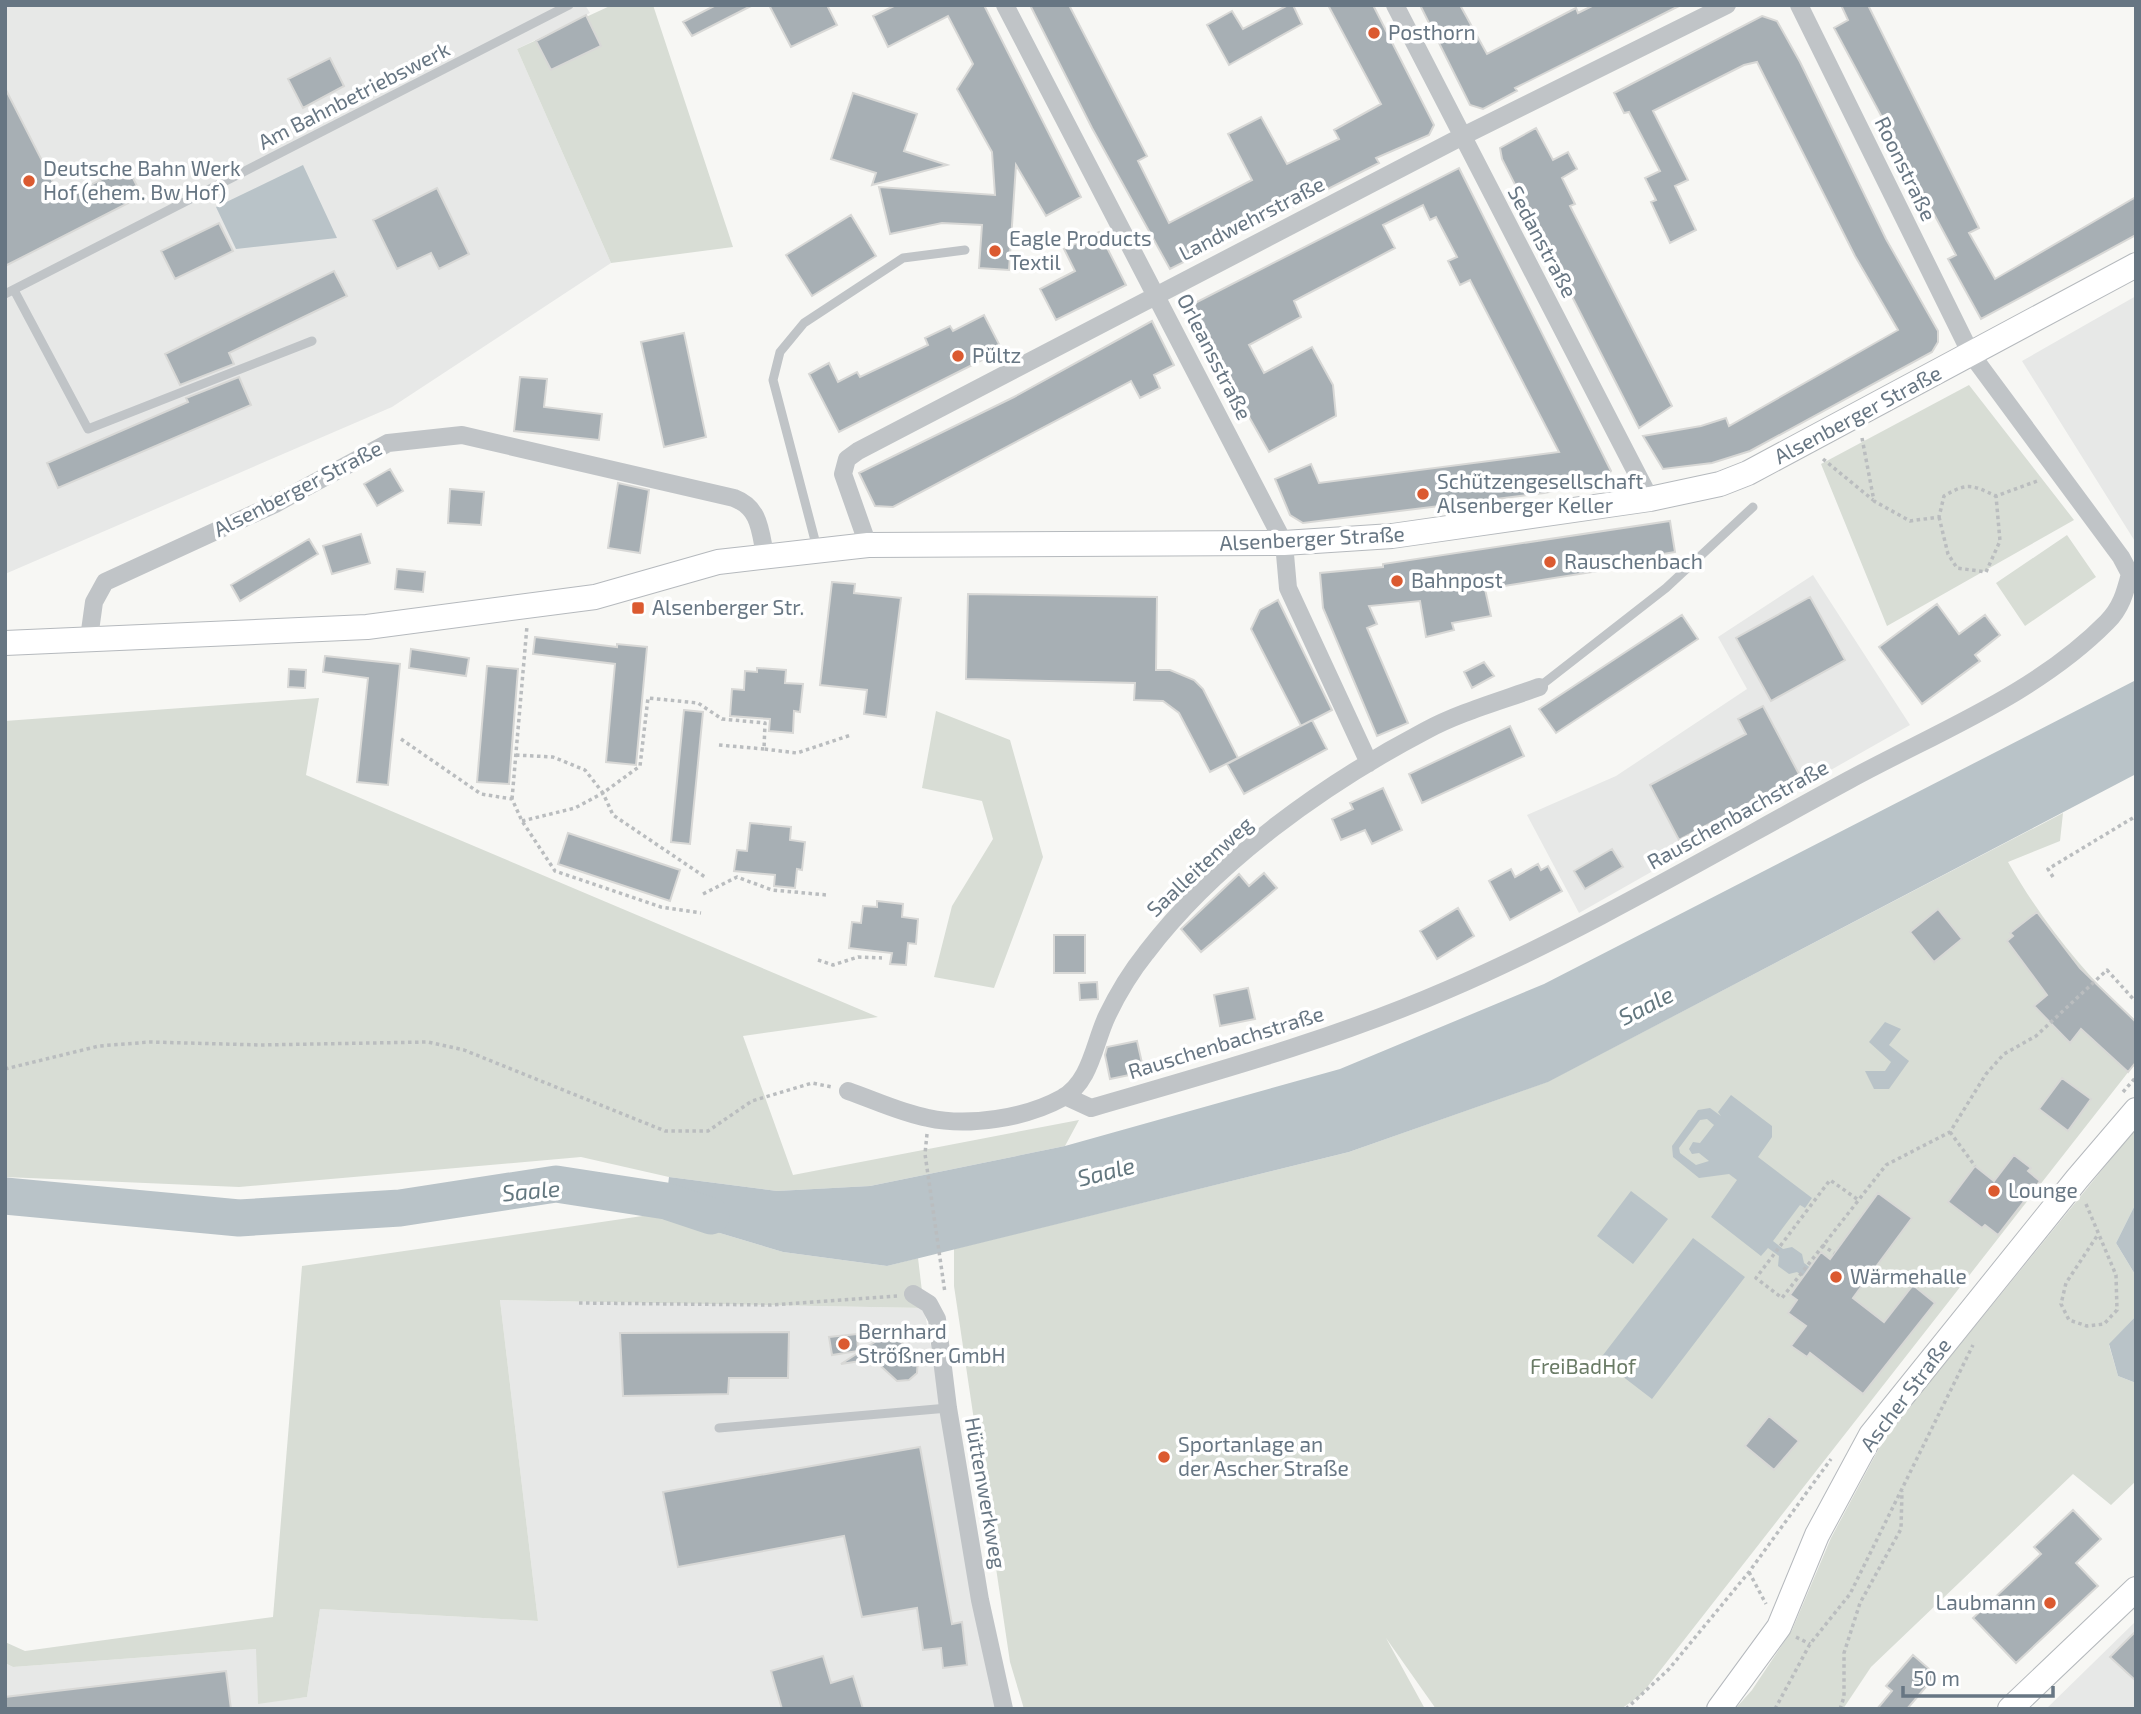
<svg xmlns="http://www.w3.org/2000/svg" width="2141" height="1714" viewBox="0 0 2141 1714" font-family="'Exo 2',sans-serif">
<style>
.built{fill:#e7e8e7}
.green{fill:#d8ddd5}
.water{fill:#b9c3c8;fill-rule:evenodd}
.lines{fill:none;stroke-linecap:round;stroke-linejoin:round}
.river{stroke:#b9c3c8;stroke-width:37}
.building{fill:#a7afb4;stroke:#d8d8d6;stroke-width:2}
.secondary-casing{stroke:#b5b9bd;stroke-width:26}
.path{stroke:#babdbf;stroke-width:3.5;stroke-dasharray:3.5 3.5;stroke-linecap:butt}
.lane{stroke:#c0c4c7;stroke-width:9}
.street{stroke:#c0c4c7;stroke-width:18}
.secondary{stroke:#fff;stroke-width:24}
.poi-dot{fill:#db5a30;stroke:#fff;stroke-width:2.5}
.labels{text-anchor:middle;stroke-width:7;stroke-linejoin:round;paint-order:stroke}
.poi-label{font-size:21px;fill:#677683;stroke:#fff;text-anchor:start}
.street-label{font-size:21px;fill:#677683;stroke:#fff}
.park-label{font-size:21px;fill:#6a7b66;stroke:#fff}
.water-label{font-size:23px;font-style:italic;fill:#63777f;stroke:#fff}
</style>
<rect width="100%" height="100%" fill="#f7f7f4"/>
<path class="built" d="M5 5H585L590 13 517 49 611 263 392 407 5 574Z
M2136 296V543L2022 361Z
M1813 575 1910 725 1579 913 1527 815 1616 776 1747 689 1718 637Z
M500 1300 924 1308 996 1709H5V1663L13 1667 257 1649 258 1703 307 1697 320 1609 538 1621Z
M2136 1621V1709H2046Z"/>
<path class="green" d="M612 5H653L733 247 611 263 517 49Z
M1969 385 2074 520 1887 626 1821 464Z
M2067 535 2096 577 2025 626 1996 583Z
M319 698 306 775 878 1017 743 1036 793 1175 1079 1120 1065 1146 870 1186 777 1191 669 1177 581 1157 239 1187 5 1177V721Z
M936 711 1010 740 1043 857 994 988 934 977 952 906 993 839 982 801 922 788Z
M2063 813 2060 841 2008 862C2043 923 2084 974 2136 1022V1068L2133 1066 1641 1695 1621 1709H1436L1386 1638 1425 1709H1024L1010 1662 954 1286V1249L1349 1152 1547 1082Z
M2136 1128V1203L2116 1243 2136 1276V1316L2109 1345 2118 1376 2136 1383V1481L2111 1505 2073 1474 1871 1667 1843 1709H1735L1752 1690 1792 1630 1831 1538 1885 1437Z
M656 1214 783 1252 887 1266 918 1258 924 1308 500 1300 538 1621 320 1609 307 1697 258 1704 256 1649 13 1667 5 1663V1642L25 1651 273 1617 302 1266Z"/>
<path class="water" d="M303 165 337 238 236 249 216 207Z
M2136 680V774L1548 1082 1349 1152 887 1266 783 1252 656 1214 666 1201 669 1177 777 1191 870 1186 1065 1146 1340 1069 1544 984Z
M1885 1022 1901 1029 1889 1045 1909 1061 1889 1089H1874L1865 1071H1885L1891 1062 1869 1042Z
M1731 1095 1772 1126V1137L1758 1157 1812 1198 1805 1208 1800 1205 1773 1241 1783 1249 1792 1247 1802 1254 1804 1263 1816 1272 1810 1281 1797 1272 1789 1274 1778 1266 1779 1256 1768 1248 1761 1256 1711 1217 1737 1180 1729 1174 1699 1178 1673 1157 1672 1146 1698 1110 1710 1108 1721 1116 1718 1112ZM1707 1119 1714 1125 1700 1143 1693 1142 1689 1149 1692 1154 1699 1153 1709 1161 1696 1165 1680 1153 1679 1148 1700 1120Z
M1631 1191 1668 1219 1633 1264 1597 1236Z
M2136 1203V1276L2116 1243Z
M1693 1238 1745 1277 1652 1399 1600 1359Z
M2136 1316V1383L2118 1376 2109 1344Z"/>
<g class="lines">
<path class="river" d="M5 1196 239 1218 400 1208 556 1184 666 1201 711 1216"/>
</g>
<path class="building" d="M716 5H753L692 36 683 22Z
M769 5H827L837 25 791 47Z
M896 5H984L1081 197 1046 216 1016 165 1009 270 979 268 982 225 942 223 890 234 879 187 995 195 992 152 957 89 973 64 948 16 888 47 873 16Z
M1030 5H1069L1147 156 1138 161 1169 223 1252 180 1228 134 1261 117 1287 164 1339 139 1334 130 1381 104 1328 5H1373L1434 125 1429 135 1376 158 1379 163 1170 269 1092 128Z
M1288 5H1293L1302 24 1229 65 1207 25 1232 11 1243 29Z
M1420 5H1460L1487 54 1576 8 1578 13 1594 5H1681L1515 88 1517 91 1483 109 1470 105Z
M1841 5H1868L1979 228 1969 233 1995 279 2136 197V235L1981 319 1948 259 1956 255 1834 28 1848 20Z
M586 15 601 46 551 70 536 41Z
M1762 16 1777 21 1800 62 1886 239 1938 331V342L1932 352 1750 451 1712 463 1663 469 1643 436 1701 426 1726 418 1729 426 1898 330 1855 256 1757 62 1744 65 1653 111 1688 180 1675 186 1696 230 1670 243 1651 202 1656 200 1645 178 1660 171 1629 112 1624 113 1614 93Z
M330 58 344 86 303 108 288 79Z
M5 88 62 200 127 166 142 196 5 266Z
M853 93 917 114 904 151 947 165 872 185 876 173 831 159Z
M1536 128 1553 160 1568 152 1577 169 1562 178 1575 204 1570 206 1672 406 1639 428 1502 159 1500 148Z
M1459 168 1611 471 1604 481 1544 493 1303 523 1290 515 1275 479 1311 464 1319 483 1559 452 1470 280 1460 285 1448 261 1457 257 1436 217 1430 220 1423 205 1383 225 1395 248 1294 301 1301 317 1249 345 1264 373 1312 347 1333 385 1336 416 1269 452 1191 315 1195 303Z
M437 188 469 254 439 269 431 253 397 269 373 220Z
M851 215 876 256 812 296 786 255Z
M219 223 233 251 175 279 161 251Z
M1099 232 1126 285 1056 320 1040 289 1075 271 1064 249Z
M334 271 347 296 229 353 234 364 180 385 165 354Z
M984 315 1002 350 839 432 809 374 829 363 838 382 857 372 860 377 928 345 925 338 950 326 953 331Z
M1152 321 1174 365 1154 375 1160 388 1140 398 1131 381 893 507 875 506 859 473 1014 397Z
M684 333 706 437 664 447 641 342Z
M239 377 251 405 58 488 47 463 188 402 186 398Z
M520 377 547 379 544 407 602 414 599 440 514 431Z
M390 469 403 491 377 506 364 484Z
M618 483 649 490 640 553 608 548Z
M450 489 484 492 481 525 448 523Z
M1670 521 1675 552 1604 564 1605 570 1485 589 1491 616 1452 623 1454 630 1426 637 1420 601 1369 606 1377 624 1367 628 1408 723 1377 736 1323 608 1320 573 1383 567V564Z
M361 534 370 563 332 574 323 546Z
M309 539 318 554 240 601 231 585Z
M397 569 425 572 423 592 395 589Z
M832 582 855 584 854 593 901 598 886 717 864 714 867 690 820 685Z
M968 594 1157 597 1156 670H1170L1194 680 1203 689 1238 758 1210 772 1179 713 1163 701 1134 700 1135 683 966 679Z
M1810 597 1845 660 1771 701 1736 638Z
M1278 600 1332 710 1301 726 1251 629 1260 610Z
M1937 604 1959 634 1985 615 2000 635 1975 655 1980 661 1922 704 1879 647Z
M1682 615 1698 639 1556 733 1539 709Z
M535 637 617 647V644L647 647 636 765 606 762 615 664 533 654Z
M411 649 469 658 466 676 409 668Z
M325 656 400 664 388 785 357 782 368 678 323 672Z
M1484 662 1494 676 1472 688 1464 672Z
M487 666 518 669 509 784 477 782Z
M757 668 786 670 785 683 803 684 800 712 794 711 793 733 769 731 770 719 730 716 732 689 744 690 745 671 757 672Z
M289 669 306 670 305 688 288 687Z
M1763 706 1800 776 1679 840 1650 785 1746 734 1738 719Z
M684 710 703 712 690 844 671 842Z
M1312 720 1327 749 1244 794 1227 764Z
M1510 726 1524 756 1422 803 1409 774Z
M1383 788 1402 830 1372 844 1365 830 1341 840 1332 819 1353 809 1350 803Z
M750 823 791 827 790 840 805 842 802 870 797 869 795 888 774 886 775 875 734 871 737 850 747 851Z
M568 833 680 870 670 901 558 864Z
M1612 849 1623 867 1585 889 1574 871Z
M1538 864 1541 870 1548 866 1562 891 1510 920 1489 881 1511 869 1515 877Z
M1264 873 1277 888 1201 952 1181 929 1239 874 1249 886Z
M877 901 903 904 902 917 918 919 916 944 908 943 906 965 890 964 892 953 849 948 852 922 861 923 863 906 877 907Z
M1458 908 1474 936 1437 959 1420 931Z
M1938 909 1962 939 1934 962 1910 932Z
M2037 912 2080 968 2136 1022V1062L2128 1072 2081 1029 2070 1043 2034 1006 2047 995 2007 941 2013 936 2010 933Z
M1054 935H1085V973H1054Z
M1097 982 1098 999 1080 1000 1079 983Z
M1248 988 1255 1019 1220 1026 1214 995Z
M1137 1041 1144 1072 1110 1079 1105 1055 1107 1047Z
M2062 1078 2091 1099 2068 1131 2039 1109Z
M2014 1155 2031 1168 2028 1171 2040 1181 1998 1235 1985 1225 1982 1228 1948 1202 1975 1166 1994 1181Z
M1878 1193 1912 1218 1853 1298 1884 1322 1913 1285 1935 1303 1863 1394 1810 1353 1807 1357 1791 1346 1806 1326 1788 1313 1797 1300 1790 1295 1821 1252 1830 1259Z
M789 1332 788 1378H729L728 1394 623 1396 620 1333Z
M857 1334 858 1351 832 1355 829 1337Z
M896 1337 918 1359 917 1373 909 1380 897 1381 873 1359 841 1364 881 1338Z
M1769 1416 1799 1441 1774 1470 1745 1446Z
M920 1447 952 1624 962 1622 967 1665 943 1668 941 1648 923 1650 917 1608 862 1617 844 1536 678 1567 663 1492Z
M2073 1510 2101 1539 2076 1563 2098 1586 2016 1663 1973 1618 2041 1554 2034 1547Z
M2136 1631V1681L2110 1657Z
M1913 1655 1936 1675 1907 1709H1877L1892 1691 1886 1686Z
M823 1656 831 1683 853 1676 863 1709H782L771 1671Z
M226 1671 231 1709H5V1697Z"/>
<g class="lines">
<defs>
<path id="secondary" d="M5 643 367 627 595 597 718 562 868 545 1284 543 1392 536 1650 499 1720 484 1748 473 2136 265
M1719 1709 1779 1627 1817 1535 1871 1435 2077 1179 2136 1110
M2010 1709 2136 1589"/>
</defs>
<use href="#secondary" class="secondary-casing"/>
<path class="path" d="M1862 438 1874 501 1910 521 1939 517 1944 496C1968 482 1972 485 1996 496L2040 480
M1823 459 1873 500
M1939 517 1948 554 1957 568 1986 572 2000 541 1996 496
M401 739 481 794 512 799 522 821 555 871 661 907 701 913
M719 745 764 749
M516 755 553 757 585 770 603 793 640 766 648 698 698 703 722 719 765 723 764 749 797 753 851 735
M512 799 527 626
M522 821 575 808 603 793 613 815 705 877
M2053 877 2048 869 2136 816
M703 894 737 877 772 890 827 895
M818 960 833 965 858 957 882 958
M5 1069 99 1046 150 1042 261 1045 428 1042 464 1050 665 1131H708L752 1101 812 1083 832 1087
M2123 1092 2136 1077
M1950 1132 1975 1166
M927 1134 925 1154 945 1293
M1857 1199 1830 1180 1756 1278 1782 1298 1886 1165 1950 1132 1986 1074 2004 1054 2036 1036 2107 970 2136 1002
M2086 1204 2116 1275 2117 1310 2104 1324 2087 1326 2069 1320 2061 1304 2066 1283 2097 1236
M1822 1245 1834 1253
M579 1303 770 1305 897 1296
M1749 1572 1766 1604
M1796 1637 1810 1644
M1626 1709 1669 1669 1749 1572 1831 1459
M1775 1709 1810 1644 1850 1594 1973 1345
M1840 1709 1844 1697V1653L1860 1603 1901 1529 1902 1491"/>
<path class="lane" d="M14 290 88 429 312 341
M5 294 569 5
M817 548 773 380 780 352 804 323 903 258 965 250
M1539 687 1666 588 1753 507
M719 1428 948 1408"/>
<path class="street" d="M1005 5 1284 543 1288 588 1369 763
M1395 5 1650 499
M868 545 843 474 847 459 858 451 1461 137 1727 5
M89 638 94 602 105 582 275 504 388 443 462 435 734 498C760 508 760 530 765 555
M848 1091C874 1100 901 1113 928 1118 968 1127 1026 1118 1062 1098 1091 1082 1094 1043 1107 1016 1118 993 1130 973 1146 953 1215 862 1324 784 1425 731 1460 712 1501 701 1539 687
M1065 1096 1091 1108C1211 1073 1332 1040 1447 990 1586 930 1716 852 1849 780 1937 732 2036 694 2107 622 2121 608 2125 593 2130 574L2121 557 1971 354 1799 5
M913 1294 929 1304 937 1319 948 1408 980 1600 1004 1709"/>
<use href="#secondary" class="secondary"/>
</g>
<g class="poi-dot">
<circle cx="1374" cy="33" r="7"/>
<circle cx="29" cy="181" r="7"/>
<circle cx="995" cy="251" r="7"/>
<circle cx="958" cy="356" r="7"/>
<circle cx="1423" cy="494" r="7"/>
<circle cx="1550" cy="562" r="7"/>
<circle cx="1397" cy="581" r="7"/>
<rect x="631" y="601" width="14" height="14" rx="3.5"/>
<circle cx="1994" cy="1191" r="7"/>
<circle cx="1836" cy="1277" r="7"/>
<circle cx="844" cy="1344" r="7"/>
<circle cx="1164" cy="1457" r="7"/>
<circle cx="2050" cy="1603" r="7"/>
</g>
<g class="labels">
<g class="poi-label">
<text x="1388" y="40">Posthorn</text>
<text x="43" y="176">Deutsche Bahn Werk<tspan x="43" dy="24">Hof (ehem. Bw Hof)</tspan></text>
<text x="1009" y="246">Eagle Products<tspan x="1009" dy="24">Textil</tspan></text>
<text x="972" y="363">Pültz</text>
<text x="1437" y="489">Schützengesellschaft<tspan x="1437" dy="24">Alsenberger Keller</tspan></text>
<text x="1564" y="569">Rauschenbach</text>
<text x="1411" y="588">Bahnpost</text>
<text x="652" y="615">Alsenberger Str.</text>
<text x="2008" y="1198">Lounge</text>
<text x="1850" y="1284">Wärmehalle</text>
<text x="858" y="1339">Bernhard<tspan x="858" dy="24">Strößner GmbH</tspan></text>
<text x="1178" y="1452">Sportanlage an<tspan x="1178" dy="24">der Ascher Straße</tspan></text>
<text x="2036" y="1610" text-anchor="end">Laubmann</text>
</g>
<g class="street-label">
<text transform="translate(354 96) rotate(-27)" y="7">Am Bahnbetriebswerk</text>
<text transform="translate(1905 169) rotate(64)" y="7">Roonstraße</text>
<text transform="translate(1252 219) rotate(-27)" y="7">Landwehrstraße</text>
<text transform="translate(1542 242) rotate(62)" y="7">Sedanstraße</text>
<text transform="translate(1214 357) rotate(63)" y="7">Orleansstraße</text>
<text transform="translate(1858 415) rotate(-28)" y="7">Alsenberger Straße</text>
<text transform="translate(298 489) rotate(-27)" y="7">Alsenberger Straße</text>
<text transform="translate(1312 539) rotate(-3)" y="7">Alsenberger Straße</text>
<text transform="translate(1738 815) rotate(-29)" y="7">Rauschenbachstraße</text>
<text transform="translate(1200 867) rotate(-43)" y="7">Saalleitenweg</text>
<text transform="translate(1226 1043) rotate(-17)" y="7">Rauschenbachstraße</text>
<text transform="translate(1906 1395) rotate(-53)" y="7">Ascher Straße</text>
<text transform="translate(985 1493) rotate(80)" y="7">Hüttenwerkweg</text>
</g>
<g class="park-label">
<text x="1583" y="1374">FreiBadHof</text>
</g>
<g class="water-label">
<text transform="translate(1646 1006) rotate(-27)" y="8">Saale</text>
<text transform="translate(1106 1172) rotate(-14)" y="8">Saale</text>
<text transform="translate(531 1191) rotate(-5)" y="8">Saale</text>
</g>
</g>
<rect width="2141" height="1714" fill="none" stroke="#677683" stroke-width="14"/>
<path d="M1903 1686v10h150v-10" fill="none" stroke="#677683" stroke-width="3.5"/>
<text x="1913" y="1686" font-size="21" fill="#677683" stroke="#ffffff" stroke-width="5" paint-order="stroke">50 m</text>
</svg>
